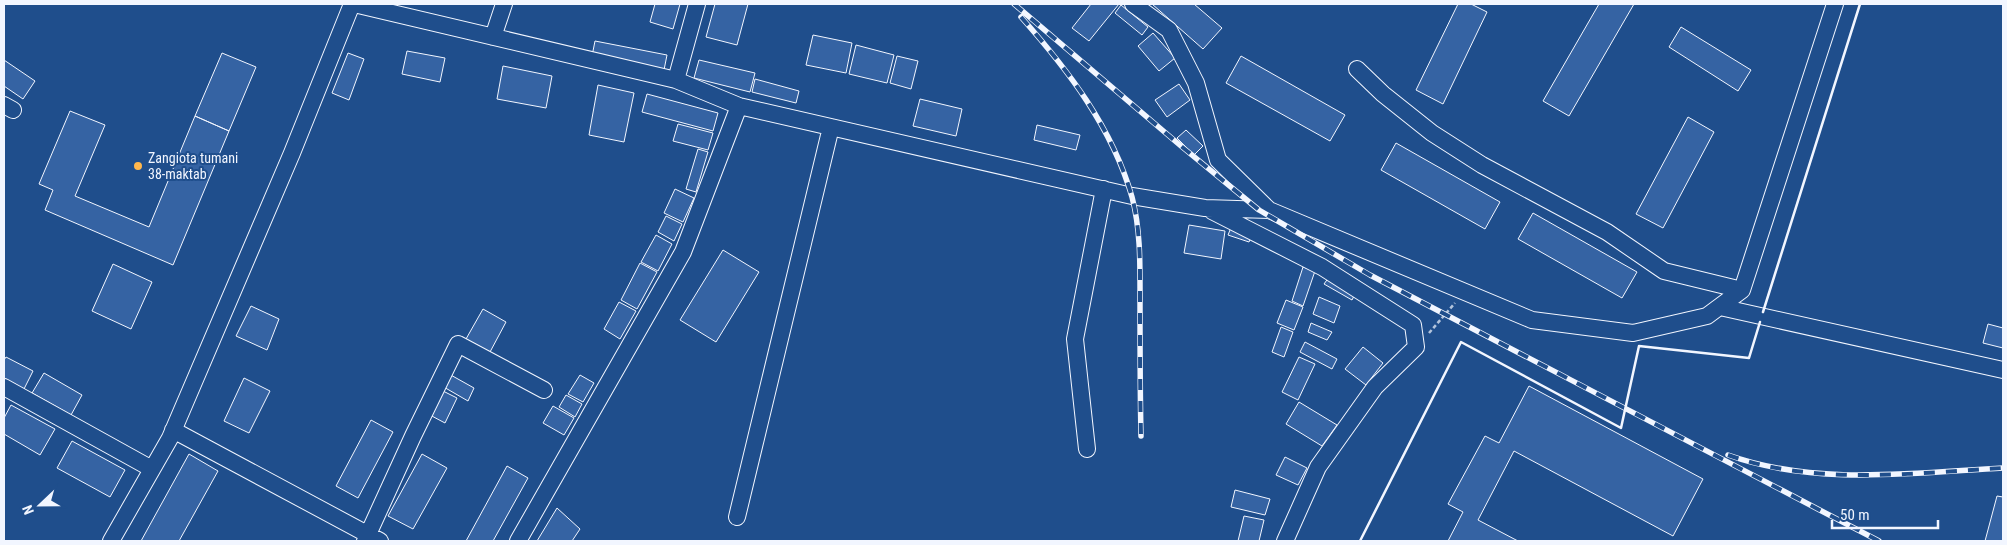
<svg xmlns="http://www.w3.org/2000/svg" width="2007" height="545" viewBox="0 0 2007 545" font-family="'Roboto Condensed',sans-serif">
<style>
.building{fill:#3563a3;stroke:#f2f6ff}
.lines{fill:none;stroke-linecap:round;stroke-linejoin:round}
.minor-casing{stroke:#f2f6ff;stroke-width:18}
.path{stroke:#b3c4dc;stroke-width:2.5;stroke-dasharray:4 2.5;stroke-linecap:butt}
.minor{stroke:#1f4e8c;stroke-width:16}
.rail-casing{stroke:#f2f6ff;stroke-width:5.5}
.rail{stroke:#1f4e8c;stroke-width:4;stroke-dasharray:11;stroke-linecap:butt}
.wall{stroke:#f2f6ff;stroke-width:2.5}
.poi-dot{fill:#ffb74d;stroke:#1f4e8c;stroke-width:2}
.labels{text-anchor:middle;stroke-width:4;stroke-linejoin:round;paint-order:stroke}
.poi-label{font-size:14px;fill:#f2f6ff;stroke:#1f4e8c;text-anchor:start}
</style>
<rect width="100%" height="100%" fill="#1f4e8c"/>
<path class="building" d="M655 4H680L673 29 650 22Z
M715 4H748L737 45 706 37Z
M1091 4H1119L1089 41 1072 28Z
M1152 4H1194L1222 28 1203 49Z
M1458 4H1471L1487 12 1443 104 1416 90Z
M1599 4H1634L1569 116 1543 101Z
M1121 5 1148 27 1142 35 1115 13Z
M1681 27 1751 70 1738 91 1669 47Z
M1153 33 1175 58 1159 71 1138 46Z
M813 35 852 43 846 73 806 65Z
M595 41 667 55 664 70 592 56Z
M856 45 894 55 887 83 849 74Z
M407 51 445 58 440 82 402 74Z
M222 53 256 67 229 131 195 116Z
M348 53 364 59 349 100 332 93Z
M897 56 918 61 911 89 890 83Z
M1241 56 1345 115 1330 141 1226 83Z
M4 60 35 81 23 99 4 86Z
M699 60 755 73 750 92 694 78Z
M503 66 552 76 546 108 497 99Z
M755 79 799 91 796 103 752 92Z
M1179 84 1190 100 1167 117 1155 100Z
M598 85 634 93 624 142 589 135Z
M647 94 718 113 713 131 642 112Z
M920 99 962 109 956 136 913 126Z
M70 111 105 125 75 196 149 227 195 116 229 131 173 265 45 210 53 190 39 184Z
M1688 117 1714 132 1663 228 1636 214Z
M678 124 713 133 708 150 673 141Z
M1037 125 1080 135 1076 150 1034 140Z
M1186 130 1203 146 1194 155 1177 138Z
M1396 143 1500 202 1485 229 1381 170Z
M698 149 708 152 696 192 686 189Z
M675 189 694 198 683 222 664 213Z
M1533 213 1637 272 1622 298 1518 239Z
M666 216 682 224 674 241 658 232Z
M1189 225 1225 231 1221 259 1184 253Z
M1232 225 1253 233 1249 242 1228 235Z
M656 235 672 244 658 271 641 262Z
M723 250 759 272 716 342 680 320Z
M640 263 657 272 637 309 621 300Z
M113 264 152 282 131 329 92 311Z
M1303 267 1315 271 1303 306 1292 301Z
M1329 277 1356 292 1352 300 1324 284Z
M1319 297 1340 306 1334 323 1313 314Z
M1286 300 1303 307 1294 330 1277 323Z
M619 302 636 311 620 339 604 329Z
M251 306 279 319 267 350 236 336Z
M483 309 506 322 490 352 466 339Z
M1311 323 1332 332 1327 340 1308 332Z
M1988 324 2003 328V348L1983 343Z
M1281 327 1293 332 1284 357 1272 352Z
M1305 342 1337 359 1332 369 1300 352Z
M1363 347 1383 363 1366 385 1345 369Z
M6 357 33 371 24 389 4 378V360Z
M1299 357 1315 364 1298 400 1282 392Z
M44 373 82 395 71 415 32 393Z
M449 374 474 388 468 401 442 386Z
M580 375 594 383 583 402 568 394Z
M244 378 270 391 249 433 224 421Z
M1529 386 1703 479 1673 536 1514 451 1478 520 1518 541H1448L1463 512 1448 504 1485 436 1499 443Z
M441 390 457 398 445 423 428 414Z
M566 395 582 404 575 417 559 407Z
M1299 402 1337 425 1322 446 1286 424Z
M11 405 55 429 40 455 4 434V418Z
M553 406 574 418 564 435 543 423Z
M371 420 393 432 358 498 336 486Z
M72 441 125 470 110 497 57 468Z
M189 454 218 471 179 541H141Z
M422 454 447 468 413 529 388 516Z
M1285 457 1307 468 1298 485 1276 475Z
M507 466 528 478 493 541H466Z
M1235 490 1270 499 1265 515 1231 507Z
M1997 496 2003 497V541H1985Z
M557 508 580 529 572 541H537Z
M1244 516 1264 520 1259 541H1238Z"/>
<g class="lines">
<defs>
<path id="minor" d="M354 4 676 80 739 106 1132 196 1205 208 1269 210
M1133 4 1169 30 1196 83 1218 160 1269 210 1532 320 1633 333 1707 316 1742 290 1835 4
M493 37 504 4
M1357 69 1383 94 1432 133 1482 165 1607 232 1664 271 1742 290
M676 80 697 4
M4 105 13 110
M1212 211 1322 267 1413 325 1416 347 1375 387 1318 467 1285 541
M1720 307 2003 370
M4 387 152 469
M173 430 380 541
M1087 449 1075 339 1104 189
M737 517 831 127
M111 541 170 438 292 153 352 4
M365 541 413 436 458 344 544 390
M518 541 683 252 739 106"/>
</defs>
<use href="#minor" class="minor-casing"/>
<path class="path" d="M1429 333 1455 303"/>
<use href="#minor" class="minor"/>
<defs>
<path id="rail" d="M1014 4 1181 146 1259 210 1370 275 1879 541
M1021 17C1068 70 1112 127 1132 197 1141 231 1140 267 1140 303 1140 347 1140 391 1141 436
M1728 455C1815 486 1912 473 2003 468"/>
</defs>
<use href="#rail" class="rail-casing"/>
<use href="#rail" class="rail"/>
<path class="wall" d="M1763 312 1860 4
M1360 541 1461 342 1621 428 1639 346 1749 358 1760 322"/>
</g>
<circle class="poi-dot" cx="138" cy="166" r="5"/>
<g class="labels">
<g class="poi-label">
<text x="148" y="163">Zangiota tumani<tspan x="148" dy="16">38-maktab</tspan></text>
</g>
</g>
<rect width="2007" height="545" fill="none" stroke="#f2f6ff" stroke-width="10"/>
<g transform="translate(40 505) rotate(248)" stroke="#1f4e8c" stroke-width="4" paint-order="stroke">
<path d="M0-4L9 19L0 12L-9 19Z" fill="#f2f6ff"/>
<text y="-8" font-size="14" font-weight="bold" text-anchor="middle" fill="#f2f6ff">N</text>
</g>
<path d="M1832 520v8h106v-8" fill="none" stroke="#f2f6ff" stroke-width="2.5"/>
<text x="1840" y="520" font-size="15" fill="#f2f6ff" stroke="#1f4e8c" stroke-width="4" paint-order="stroke">50 m</text>
</svg>
